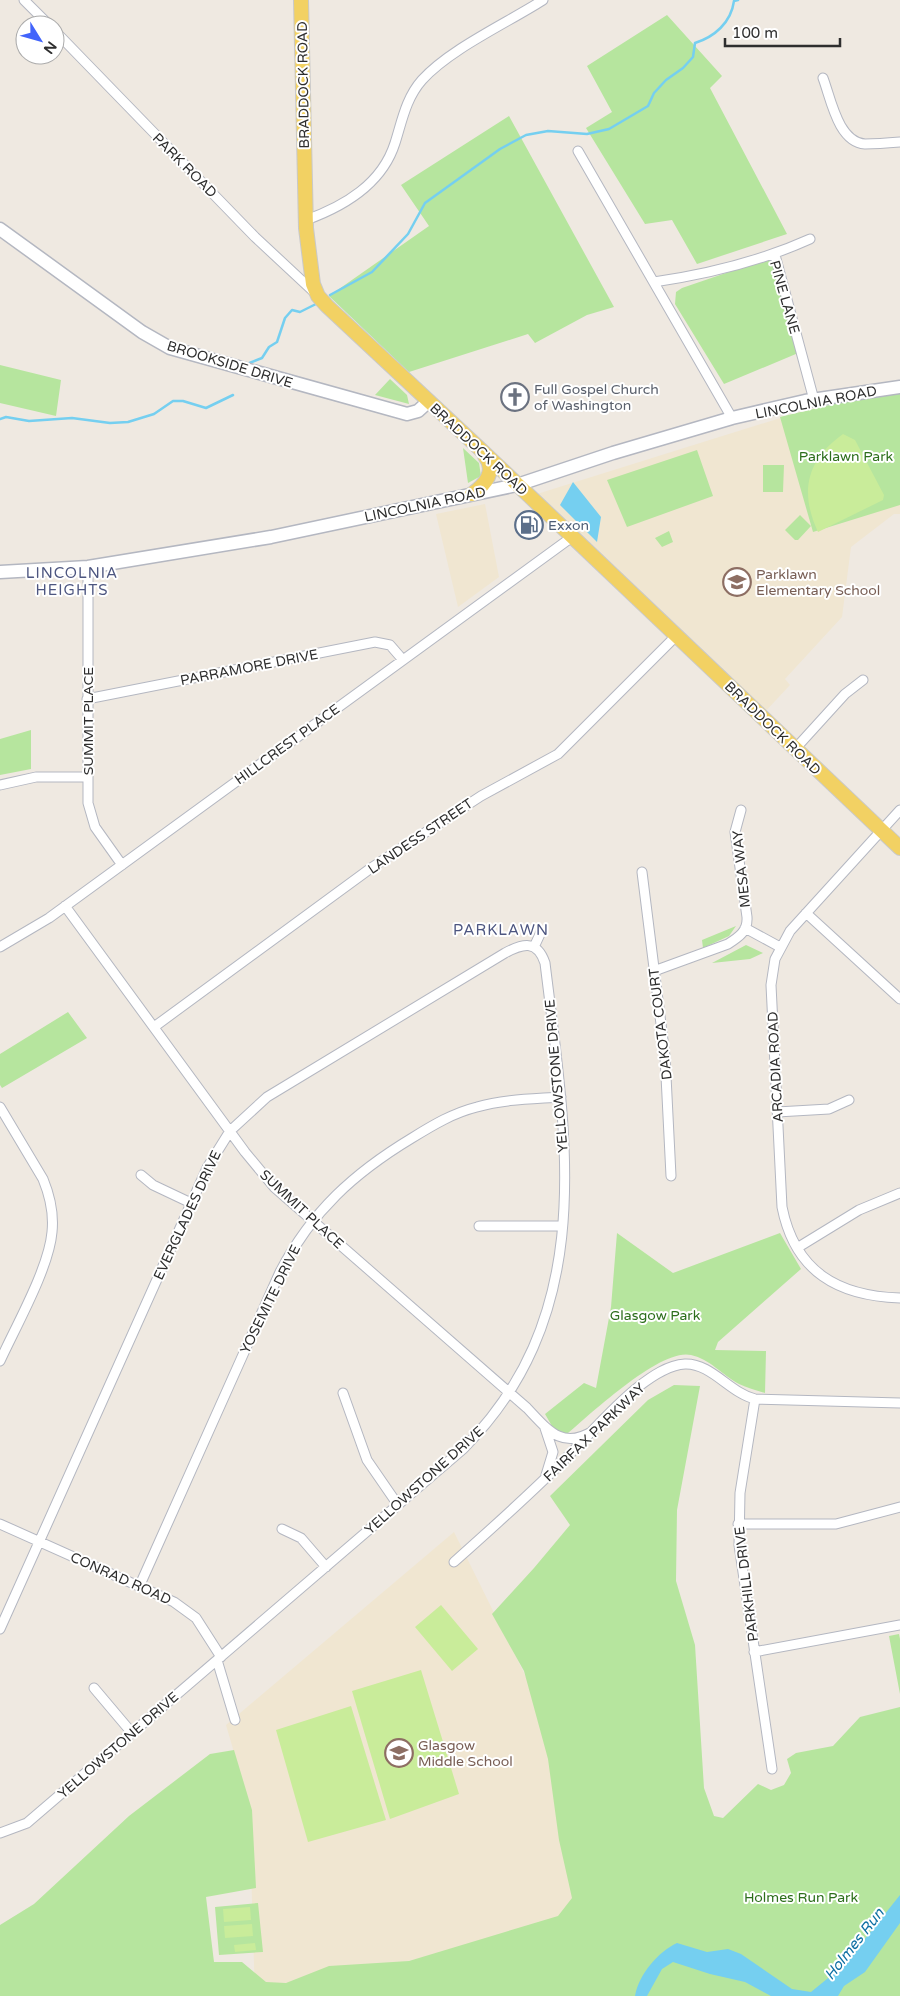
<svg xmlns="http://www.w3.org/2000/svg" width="900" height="1996" viewBox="0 0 900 1996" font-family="'Varela Round',sans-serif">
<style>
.education{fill:#f0e6d1}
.green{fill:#b6e59e}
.pitch{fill:#c9ec9a}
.water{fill:#75cff0}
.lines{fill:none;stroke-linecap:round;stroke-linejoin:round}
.stream{stroke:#75cff0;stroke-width:2.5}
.street-casing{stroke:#b4b7c1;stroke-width:11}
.secondary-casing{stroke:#b4b7c1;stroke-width:15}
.primary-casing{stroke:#c9c9c9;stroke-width:16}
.street{stroke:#fff;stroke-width:9}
.secondary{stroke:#fff;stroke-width:12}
.primary{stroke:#f2d163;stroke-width:14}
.labels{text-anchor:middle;stroke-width:4;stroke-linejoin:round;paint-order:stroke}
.street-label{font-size:14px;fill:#2e2e2e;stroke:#fff}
.worship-label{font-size:14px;fill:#5b616d;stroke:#fff;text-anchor:start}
.park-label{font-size:14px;fill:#2c6e1b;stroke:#fff}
.service-label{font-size:14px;fill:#4e5e75;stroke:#fff;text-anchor:start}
.education-label{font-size:14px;fill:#785e54;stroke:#fff;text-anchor:start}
.neighbourhood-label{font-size:15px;letter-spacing:1px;fill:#4d5680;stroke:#fff}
.water-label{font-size:15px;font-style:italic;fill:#0d6fa3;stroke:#fff}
</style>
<rect width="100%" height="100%" fill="#efe9e1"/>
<path class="education" d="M900 395V514H894L851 547 842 617 785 679 790 685 763 714 537 494 806 410Z
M485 504 499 577 458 607 436 514Z
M454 1532 578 1782 614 1914 255 1996 249 1804 226 1725Z"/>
<path class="green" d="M667 15 722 76 710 88 787 234 697 264 672 220 645 224 586 128 612 112 587 66Z
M509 116 614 307 587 315 535 343 528 334 409 372 329 296 429 226 401 185Z
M779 255 803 351 724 384 675 304 676 292 682 288Z
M0 365 61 380 56 416 0 403Z
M390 379 407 395 409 404 375 395Z
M900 393V505L813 532 780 417 838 403Z
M463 448 479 463 481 476 468 483Z
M697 450 713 496 627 527 607 480Z
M763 465H784L783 492H763Z
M800 515 811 526 798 540H795L785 530Z
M669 531 673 542 662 547 655 538Z
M31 730V769L0 775V739Z
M736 926 729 936 703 948 702 940Z
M746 945 763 953 750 959 712 963Z
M68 1012 87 1038 2 1088 0 1085V1054Z
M617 1233 673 1273 780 1233 801 1269 718 1342 715 1350 766 1351 765 1393C756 1390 747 1388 739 1384 722 1375 710 1359 691 1355 660 1347 584 1420 560 1440L545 1414 584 1383 596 1388 611 1307Z
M674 1385 700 1386 677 1510 676 1581 695 1645 704 1788 714 1816 723 1818 758 1784 771 1790 784 1785 791 1773 787 1759 796 1753 833 1746 860 1717 900 1707V1996H0V1925L34 1904 129 1816 210 1754 234 1750 252 1810 256 1888 206 1897 214 1962H242L266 1982 286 1983 329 1966 409 1961 558 1916 572 1898 559 1840 548 1759 524 1671 492 1614 534 1568 570 1525 550 1496 648 1400Z
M899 1634 900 1639V1694L889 1636Z
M258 1903 263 1952 219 1955 215 1907Z"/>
<path class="pitch" d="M843 434 855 440 884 495 883 500 818 532C799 491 807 460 843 434Z
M441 1605 478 1649 452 1671 415 1627Z
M421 1670 459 1794 390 1819 352 1691Z
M351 1706 386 1820 308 1842 276 1730Z
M250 1907 251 1920 224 1922 223 1909Z
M252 1924 253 1936 225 1938 224 1926Z
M255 1943 256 1950 235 1952 234 1945Z"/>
<path class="water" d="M573 482 601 517 597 542 560 505Z
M900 1895V1923L865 1972 844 1986 838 1996H771L745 1982 710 1974 673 1962 662 1969 647 1996H635C639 1974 658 1952 677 1943L707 1952 728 1949 741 1954 792 1989 811 1992 844 1965Z"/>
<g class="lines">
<path class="stream" d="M330 295 372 272 408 234 425 203 500 149 526 135 548 131 587 134 609 129 648 106 654 93 666 80 683 68 693 57 695 43C714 37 731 23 734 1L738 0
M247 364 262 358 269 347 277 342 285 318 292 310 300 312 316 304
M0 419 6 417 29 421 72 418 110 423 128 422 154 414 173 401H183L206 408 233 395"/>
<defs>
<path id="street" d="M24 0 49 25
M55 31 255 237 314 292
M823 78C831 99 838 142 865 144 876 144 889 143 900 142
M578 151 732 418
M306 220C345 206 382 184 395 143 402 121 406 98 422 80 450 49 507 23 543 0
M775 255 814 400
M654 282C709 274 759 262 810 239
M88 567V803L95 827 122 865
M87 699 375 642 390 645 403 660
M795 749 845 694 863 680
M0 785 36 777H87
M900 810 790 931 775 959 771 985 782 1207C795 1272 838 1296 900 1298
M642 872 665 1056 671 1176
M65 906 245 1152 274 1187 527 1408C548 1430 562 1450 593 1431
M806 913 900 999
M745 928 780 947
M0 947 49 918 572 537
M534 947 541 932
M654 971 728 944C739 937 748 931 747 917L735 832 741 810
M154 1027 371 868 481 796 558 754 676 636
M0 1107 43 1179C50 1196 54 1213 52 1232 49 1268 16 1326 0 1361
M777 1112 829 1109 849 1100
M141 1175 153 1185 191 1203
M479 1226H562
M797 1248 859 1210 900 1193
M343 1393 367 1460 398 1505
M755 1399 740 1493 739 1545 772 1769
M545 1428 553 1452 546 1475
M0 1524 174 1602 196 1618 221 1657
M738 1524H836L900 1507
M282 1529 301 1538 326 1567
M454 1562C490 1530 526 1498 560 1464 586 1439 610 1409 638 1387 652 1376 668 1365 685 1364 711 1363 730 1393 755 1399L900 1403
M139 1587 280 1272C312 1211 354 1173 412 1138 433 1125 453 1113 477 1107 504 1099 533 1099 561 1097
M0 1629 207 1168 230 1131 267 1097 505 953C522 944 537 939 545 963 566 1136 600 1312 463 1449L27 1823 0 1833
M754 1652 900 1625
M217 1660 235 1720
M94 1688 132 1733"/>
<path id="secondary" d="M0 229 142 332 170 348 407 414 418 411 429 401
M0 572 88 567 271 537 517 485 613 453 732 418 805 401 900 387"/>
<path id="primary" d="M301 0 306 228 313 284 318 296 327 306 479 448 900 848
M472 494C485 485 497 471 485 456"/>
</defs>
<use href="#street" class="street-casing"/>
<use href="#secondary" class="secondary-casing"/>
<use href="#primary" class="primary-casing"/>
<use href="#street" class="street"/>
<use href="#secondary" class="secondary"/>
<use href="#primary" class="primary"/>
</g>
<defs>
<symbol id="church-ring" viewBox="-11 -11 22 22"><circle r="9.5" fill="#fff" stroke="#6b7280" stroke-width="1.5"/><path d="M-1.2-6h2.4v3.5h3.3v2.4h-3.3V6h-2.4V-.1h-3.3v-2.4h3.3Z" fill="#6b7280"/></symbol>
<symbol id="fuel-ring" viewBox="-11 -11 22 22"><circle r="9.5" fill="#fff" stroke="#5c6f8a" stroke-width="1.5"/><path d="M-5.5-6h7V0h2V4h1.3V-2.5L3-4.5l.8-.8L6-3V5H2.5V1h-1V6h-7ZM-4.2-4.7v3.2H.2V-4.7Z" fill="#5c6f8a"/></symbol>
<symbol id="school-ring" viewBox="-11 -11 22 22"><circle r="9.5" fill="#fff" stroke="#8d6e63" stroke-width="1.5"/><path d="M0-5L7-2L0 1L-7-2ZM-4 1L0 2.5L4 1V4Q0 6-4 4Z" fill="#8d6e63"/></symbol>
</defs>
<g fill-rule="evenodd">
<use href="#church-ring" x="499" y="381" width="32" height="32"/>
<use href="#fuel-ring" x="513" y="509" width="32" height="32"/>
<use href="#school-ring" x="721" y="566" width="32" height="32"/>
<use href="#school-ring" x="383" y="1737" width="32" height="32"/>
</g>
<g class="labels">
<g class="street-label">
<text transform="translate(303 85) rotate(-91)" y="5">BRADDOCK ROAD</text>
<text transform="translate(185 165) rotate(45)" y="5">PARK ROAD</text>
<text transform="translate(785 297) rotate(74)" y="5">PINE LANE</text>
<text transform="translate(230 364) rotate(17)" y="5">BROOKSIDE DRIVE</text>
<text transform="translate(816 402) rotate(-11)" y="5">LINCOLNIA ROAD</text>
<text transform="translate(479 449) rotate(43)" y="5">BRADDOCK ROAD</text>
<text transform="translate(425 504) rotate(-12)" y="5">LINCOLNIA ROAD</text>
<text transform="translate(249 667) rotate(-11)" y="5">PARRAMORE DRIVE</text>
<text transform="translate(88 721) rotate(-90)" y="5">SUMMIT PLACE</text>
<text transform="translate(773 728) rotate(44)" y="5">BRADDOCK ROAD</text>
<text transform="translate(287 744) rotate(-36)" y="5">HILLCREST PLACE</text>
<text transform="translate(420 836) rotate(-34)" y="5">LANDESS STREET</text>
<text transform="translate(741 869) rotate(-96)" y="5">MESA WAY</text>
<text transform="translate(660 1024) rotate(-97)" y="5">DAKOTA COURT</text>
<text transform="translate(775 1067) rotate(-93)" y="5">ARCADIA ROAD</text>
<text transform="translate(556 1076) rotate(-95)" y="5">YELLOWSTONE DRIVE</text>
<text transform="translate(302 1209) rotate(43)" y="5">SUMMIT PLACE</text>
<text transform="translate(187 1215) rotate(-65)" y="5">EVERGLADES DRIVE</text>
<text transform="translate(270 1299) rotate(-64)" y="5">YOSEMITE DRIVE</text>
<text transform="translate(594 1432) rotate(-44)" y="5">FAIRFAX PARKWAY</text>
<text transform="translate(424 1480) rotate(-42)" y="5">YELLOWSTONE DRIVE</text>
<text transform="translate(121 1578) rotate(24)" y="5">CONRAD ROAD</text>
<text transform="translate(746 1584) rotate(-97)" y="5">PARKHILL DRIVE</text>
<text transform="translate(118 1745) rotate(-41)" y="5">YELLOWSTONE DRIVE</text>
</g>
<g class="worship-label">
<text x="534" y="394">Full Gospel Church<tspan x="534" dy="16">of Washington</tspan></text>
</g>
<g class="park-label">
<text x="846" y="461">Parklawn Park</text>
<text x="655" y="1320">Glasgow Park</text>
<text x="801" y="1902">Holmes Run Park</text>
</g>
<g class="service-label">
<text x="548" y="530">Exxon</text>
</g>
<g class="education-label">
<text x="756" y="579">Parklawn<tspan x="756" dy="16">Elementary School</tspan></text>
<text x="418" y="1750">Glasgow<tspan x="418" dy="16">Middle School</tspan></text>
</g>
<g class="neighbourhood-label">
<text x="72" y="578">LINCOLNIA<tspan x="72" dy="17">HEIGHTS</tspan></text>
<text x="501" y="935">PARKLAWN</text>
</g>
<g class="water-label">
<text transform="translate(854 1944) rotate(-52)" y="5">Holmes Run</text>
</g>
</g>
<g transform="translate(40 40) rotate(127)"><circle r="24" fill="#ffffff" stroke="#ababab"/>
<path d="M0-4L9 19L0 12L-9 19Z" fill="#4264fb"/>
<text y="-8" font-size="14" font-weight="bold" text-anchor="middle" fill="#2e2e2e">N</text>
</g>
<path d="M725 38v8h115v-8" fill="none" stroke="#2e2e2e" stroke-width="2.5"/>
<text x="732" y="38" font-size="15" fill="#2e2e2e" stroke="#ffffff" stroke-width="4" paint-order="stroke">100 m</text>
</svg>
